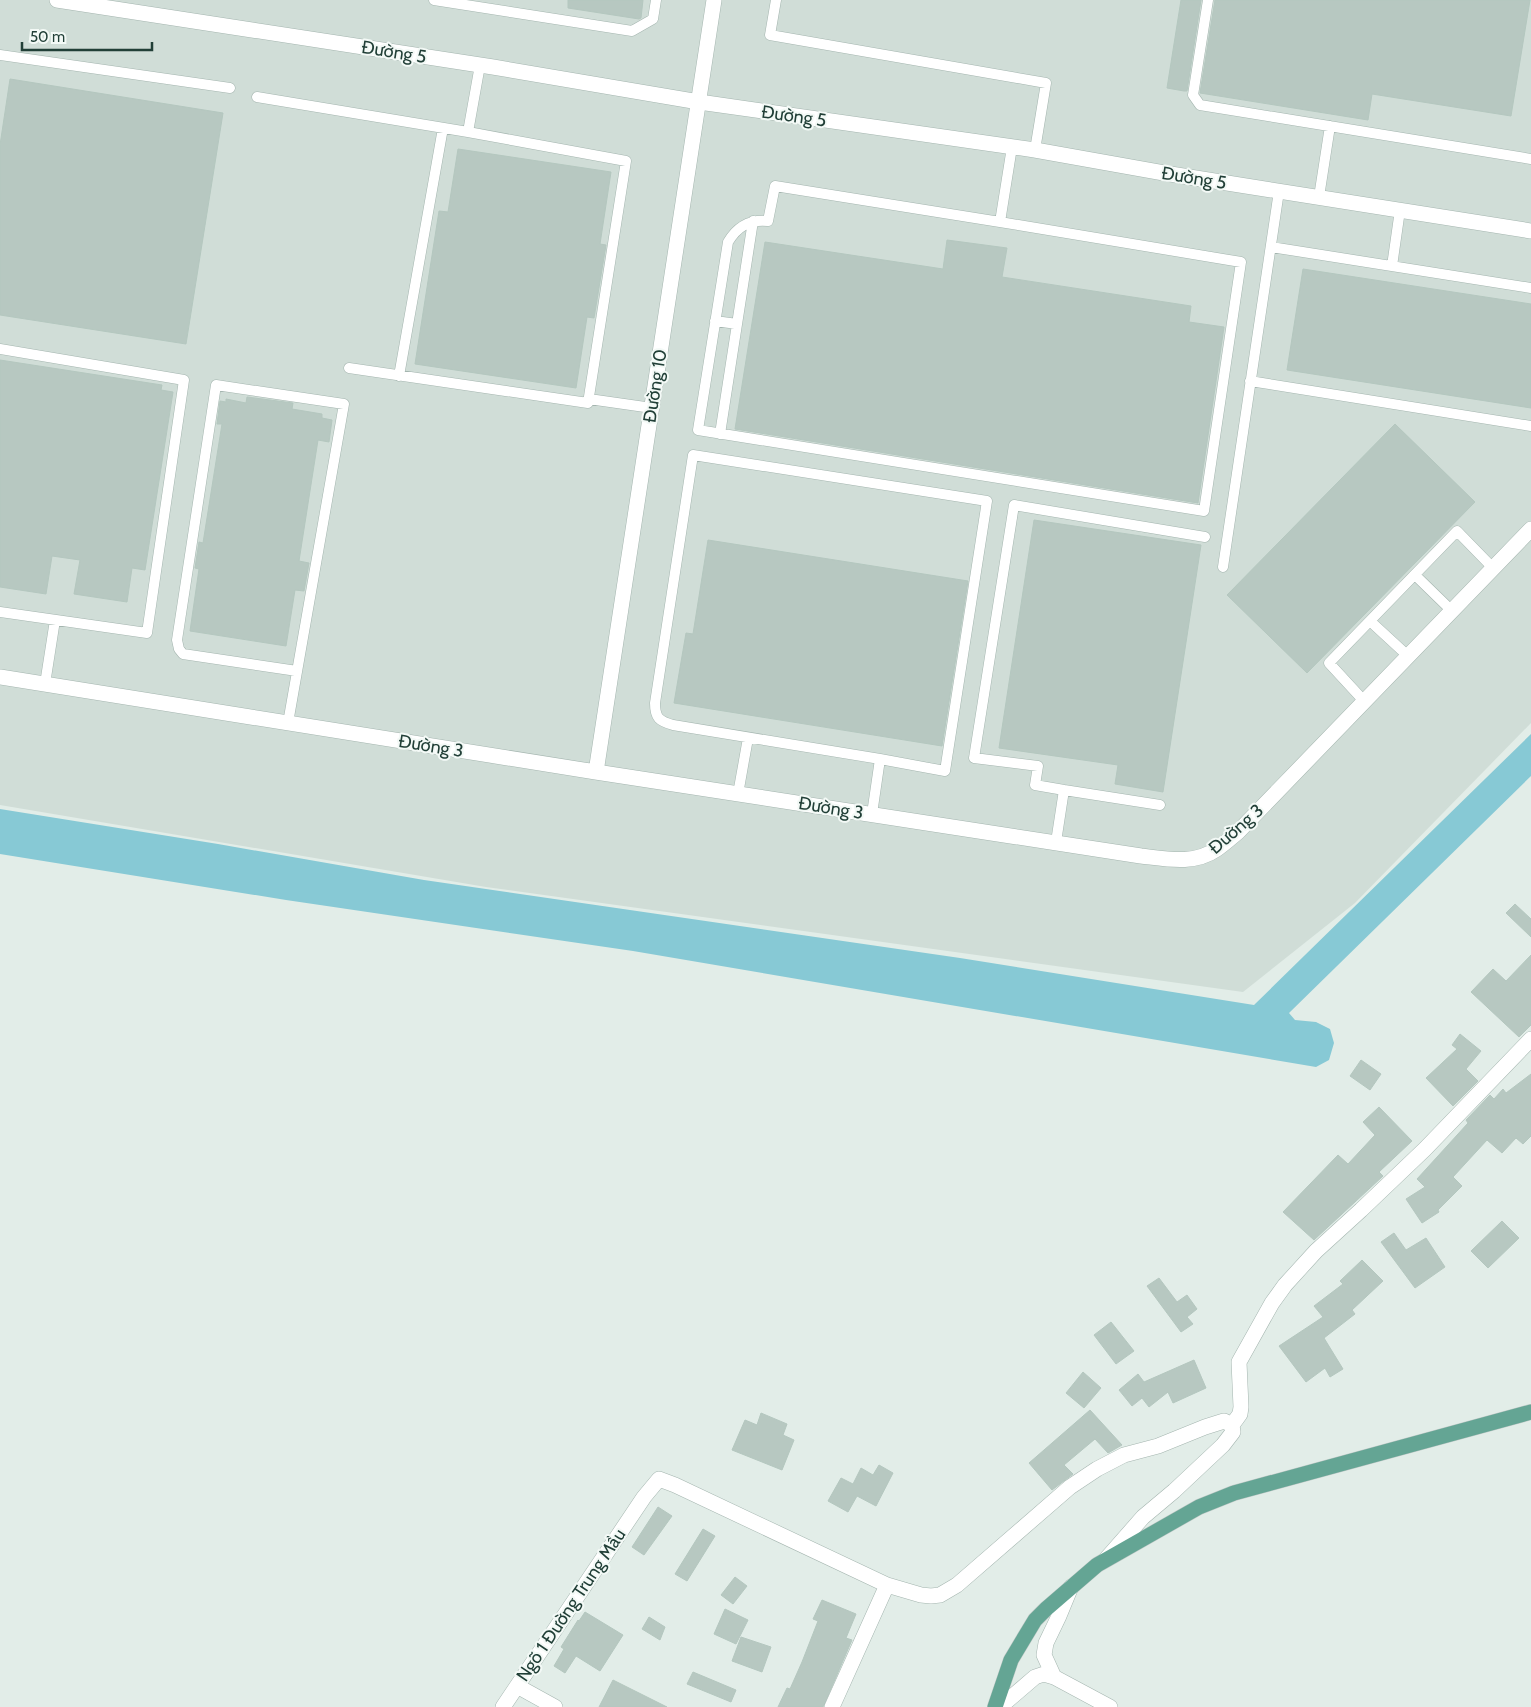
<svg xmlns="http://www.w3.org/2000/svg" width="1531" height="1707" viewBox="0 0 1531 1707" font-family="Cabin,sans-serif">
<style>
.built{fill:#d0ddd7}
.water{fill:#87c9d5}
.building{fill:#b7c8c1;stroke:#b4c7bf}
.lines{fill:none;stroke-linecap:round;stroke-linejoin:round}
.service-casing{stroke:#a4b5af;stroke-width:11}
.minor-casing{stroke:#a4b5af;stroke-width:16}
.tertiary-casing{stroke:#a4b5af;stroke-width:16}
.primary-casing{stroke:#c1c9c7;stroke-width:16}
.service{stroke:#fff;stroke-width:10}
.minor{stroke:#fff;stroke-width:15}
.tertiary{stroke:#fff;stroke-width:15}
.primary{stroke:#64a594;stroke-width:15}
.labels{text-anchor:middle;stroke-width:4;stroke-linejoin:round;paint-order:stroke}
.street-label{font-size:18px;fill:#213f37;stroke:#f3f9f6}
</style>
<rect width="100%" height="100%" fill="#e2ede8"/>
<path class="built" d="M0 0H1531V723L1355 903 1243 992 486 887 0 805Z"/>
<path class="water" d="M1531 734V776L1289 1013 1295 1020 1316 1022 1330 1029 1334 1043 1329 1060 1316 1067 633 951 286 900 0 854V809L218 844 424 880 960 958 1254 1005Z"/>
<path class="building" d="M568 0H643L641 18 639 19 568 8Z
M1181 0H1201L1187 91H1184L1167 88Z
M1215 0H1530L1511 116 1372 94 1368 120 1200 93Z
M10 79 223 113 186 344 0 315V145Z
M458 149 611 172 600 244 606 245 594 318 587 317 576 388 415 364 439 211 448 212Z
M947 240 1007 248 1002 277 1191 306 1189 322 1224 327 1198 503 735 429 765 242 943 269Z
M1303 269 1531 304V408L1287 370Z
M0 360 162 385 161 390 173 392 145 570 132 568 127 602 74 594 80 560 52 556 46 594 0 587Z
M247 397 293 403 292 409 322 414V418L332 420 329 442 318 440 299 561 309 563 304 591 295 590 286 646 190 631 199 569 195 568 199 542 203 543 222 424H217L220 401 226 402V399L246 403Z
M1395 424 1475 502 1307 673 1227 595Z
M1034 520 1201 545 1163 792 1115 784 1118 765 999 748Z
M708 540 968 581 942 746 674 703 686 633 693 634Z
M1515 904 1531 919V937L1506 913Z
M1531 955V1025L1519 1037 1471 992 1493 969 1506 981Z
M1460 1034 1481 1051 1466 1069 1478 1081 1453 1106 1426 1078 1457 1049 1452 1045Z
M1361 1060 1381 1074 1370 1090 1350 1076Z
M1531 1074V1136L1523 1144 1516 1138 1502 1153 1487 1140 1453 1177 1462 1186 1438 1210 1439 1212 1422 1223 1406 1199 1425 1187 1417 1179 1468 1123 1466 1120 1490 1095 1494 1099 1503 1089 1506 1093Z
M1379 1107 1412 1141 1379 1172 1383 1176 1314 1240 1283 1212 1338 1155 1348 1164 1375 1135 1363 1122Z
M1502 1221 1519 1238 1488 1268 1471 1251Z
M1394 1233 1406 1250 1426 1238 1445 1267 1415 1288 1381 1242Z
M1362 1260 1383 1281 1352 1310 1355 1314 1324 1338 1343 1369 1330 1377 1325 1368 1306 1382 1279 1346 1323 1317 1314 1306 1343 1284 1340 1281Z
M1159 1278 1177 1302 1187 1295 1197 1309 1187 1317 1193 1324 1181 1332 1147 1286Z
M1111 1322 1134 1351 1116 1364 1094 1335Z
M1194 1360 1206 1388 1173 1403 1168 1392 1149 1407 1142 1398 1132 1406 1119 1390 1138 1374 1144 1382Z
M1083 1372 1101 1388 1084 1408 1066 1393Z
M1090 1410 1122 1445 1108 1453 1095 1439 1064 1465 1073 1474 1052 1490 1029 1463Z
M761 1413 787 1424 783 1435 794 1440 782 1470 732 1450 745 1420 757 1425Z
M879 1465 893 1473 876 1506 857 1496 848 1512 828 1501 841 1478 853 1484 861 1468 873 1475Z
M658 1507 672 1516 644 1555 632 1547Z
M703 1529 715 1536 687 1581 675 1574Z
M735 1577 747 1586 733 1604 721 1595Z
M822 1600 856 1614 846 1638 852 1640 823 1707H778L787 1688 790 1689 802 1662 818 1621 813 1619Z
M725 1609 748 1620 736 1644 714 1634Z
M585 1612 623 1635 600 1671 576 1656 565 1673 554 1666 564 1649 561 1647 578 1620 579 1621Z
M649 1617 665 1627 660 1640 642 1629Z
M741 1637 771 1647 762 1672 732 1661Z
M693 1672 736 1690 731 1702 687 1684Z
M613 1680 667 1707H599Z"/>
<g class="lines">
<defs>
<path id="service" d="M434 0 632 31 653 19 656 0
M776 0 770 35 1046 83 1035 150
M1208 0 1193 95 1200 105 1531 159
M0 55 230 88
M257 97 468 132 480 65
M1319 197 1330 126
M1000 222 1241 262 1204 511 698 430 728 242C737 227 749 219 768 221L775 186 1000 222 1012 147
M1271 247 1531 288
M1392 266 1400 210
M715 321 737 324
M0 349 184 380 147 633 0 612
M349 368 588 403 626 161 468 132
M399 376 443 128
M1250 381 1531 426
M589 399 652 408
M720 434 753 221
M1223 567 1279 191
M1415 575 1452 611
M1370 621 1408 656
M45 684 55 620
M1364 701 1329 663 1457 531 1493 568
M288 723 344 404 216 385 177 640 179 649 183 654 297 671
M1064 790 1035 785 1038 766 974 758 1014 505 1205 537
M738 794 748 738
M872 814 880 759 945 771 987 501 693 455 655 703C655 718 659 721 673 725L880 759
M1056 842 1064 790 1160 805"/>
<path id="minor" d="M57 0 493 67 699 102 1035 150 1164 173 1531 231
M1232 1425 1240 1414 1241 1407 1239 1362 1272 1303 1285 1285 1316 1251 1361 1210 1425 1149 1531 1039
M1054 1677 1044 1655 1046 1643 1059 1616 1071 1587
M517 1686 555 1707
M503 1707 644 1497 659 1479 675 1485 887 1585 921 1595 931 1596 940 1595 957 1585 1070 1487 1097 1469 1124 1455 1158 1446 1205 1427 1224 1421 1232 1425 1233 1432 1223 1445 1174 1491 1143 1517 1107 1558
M832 1707 887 1585
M1000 1707 1035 1677 1044 1674 1054 1677 1110 1707"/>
<path id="tertiary" d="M0 677 596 772 1141 856C1167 859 1194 865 1217 849 1224 844 1231 838 1238 832L1531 529
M596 772 714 0"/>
<path id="primary" d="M995 1707 1011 1660 1035 1620 1046 1609 1097 1565 1199 1507 1234 1493 1531 1412"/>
</defs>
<use href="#service" class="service-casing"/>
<use href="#minor" class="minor-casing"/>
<use href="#tertiary" class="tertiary-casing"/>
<use href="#primary" class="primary-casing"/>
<use href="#service" class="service"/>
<use href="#minor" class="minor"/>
<use href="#tertiary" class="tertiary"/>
<use href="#primary" class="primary"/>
</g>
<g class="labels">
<g class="street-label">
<text transform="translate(394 52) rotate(9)" y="6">Đường 5</text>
<text transform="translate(794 116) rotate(8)" y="6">Đường 5</text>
<text transform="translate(1194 178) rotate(9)" y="6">Đường 5</text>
<text transform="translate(655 386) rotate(-81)" y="6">Đường 10</text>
<text transform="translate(431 746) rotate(9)" y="6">Đường 3</text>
<text transform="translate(831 808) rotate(9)" y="6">Đường 3</text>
<text transform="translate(1236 829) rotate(-41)" y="6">Đường 3</text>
<text transform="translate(571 1605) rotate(-56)" y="6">Ngõ 1 Đường Trung Mầu</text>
</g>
</g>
<path d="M22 42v8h130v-8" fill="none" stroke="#213f37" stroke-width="2.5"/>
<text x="30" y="42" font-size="15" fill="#213f37" stroke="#f3f9f6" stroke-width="4" paint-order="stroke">50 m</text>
</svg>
